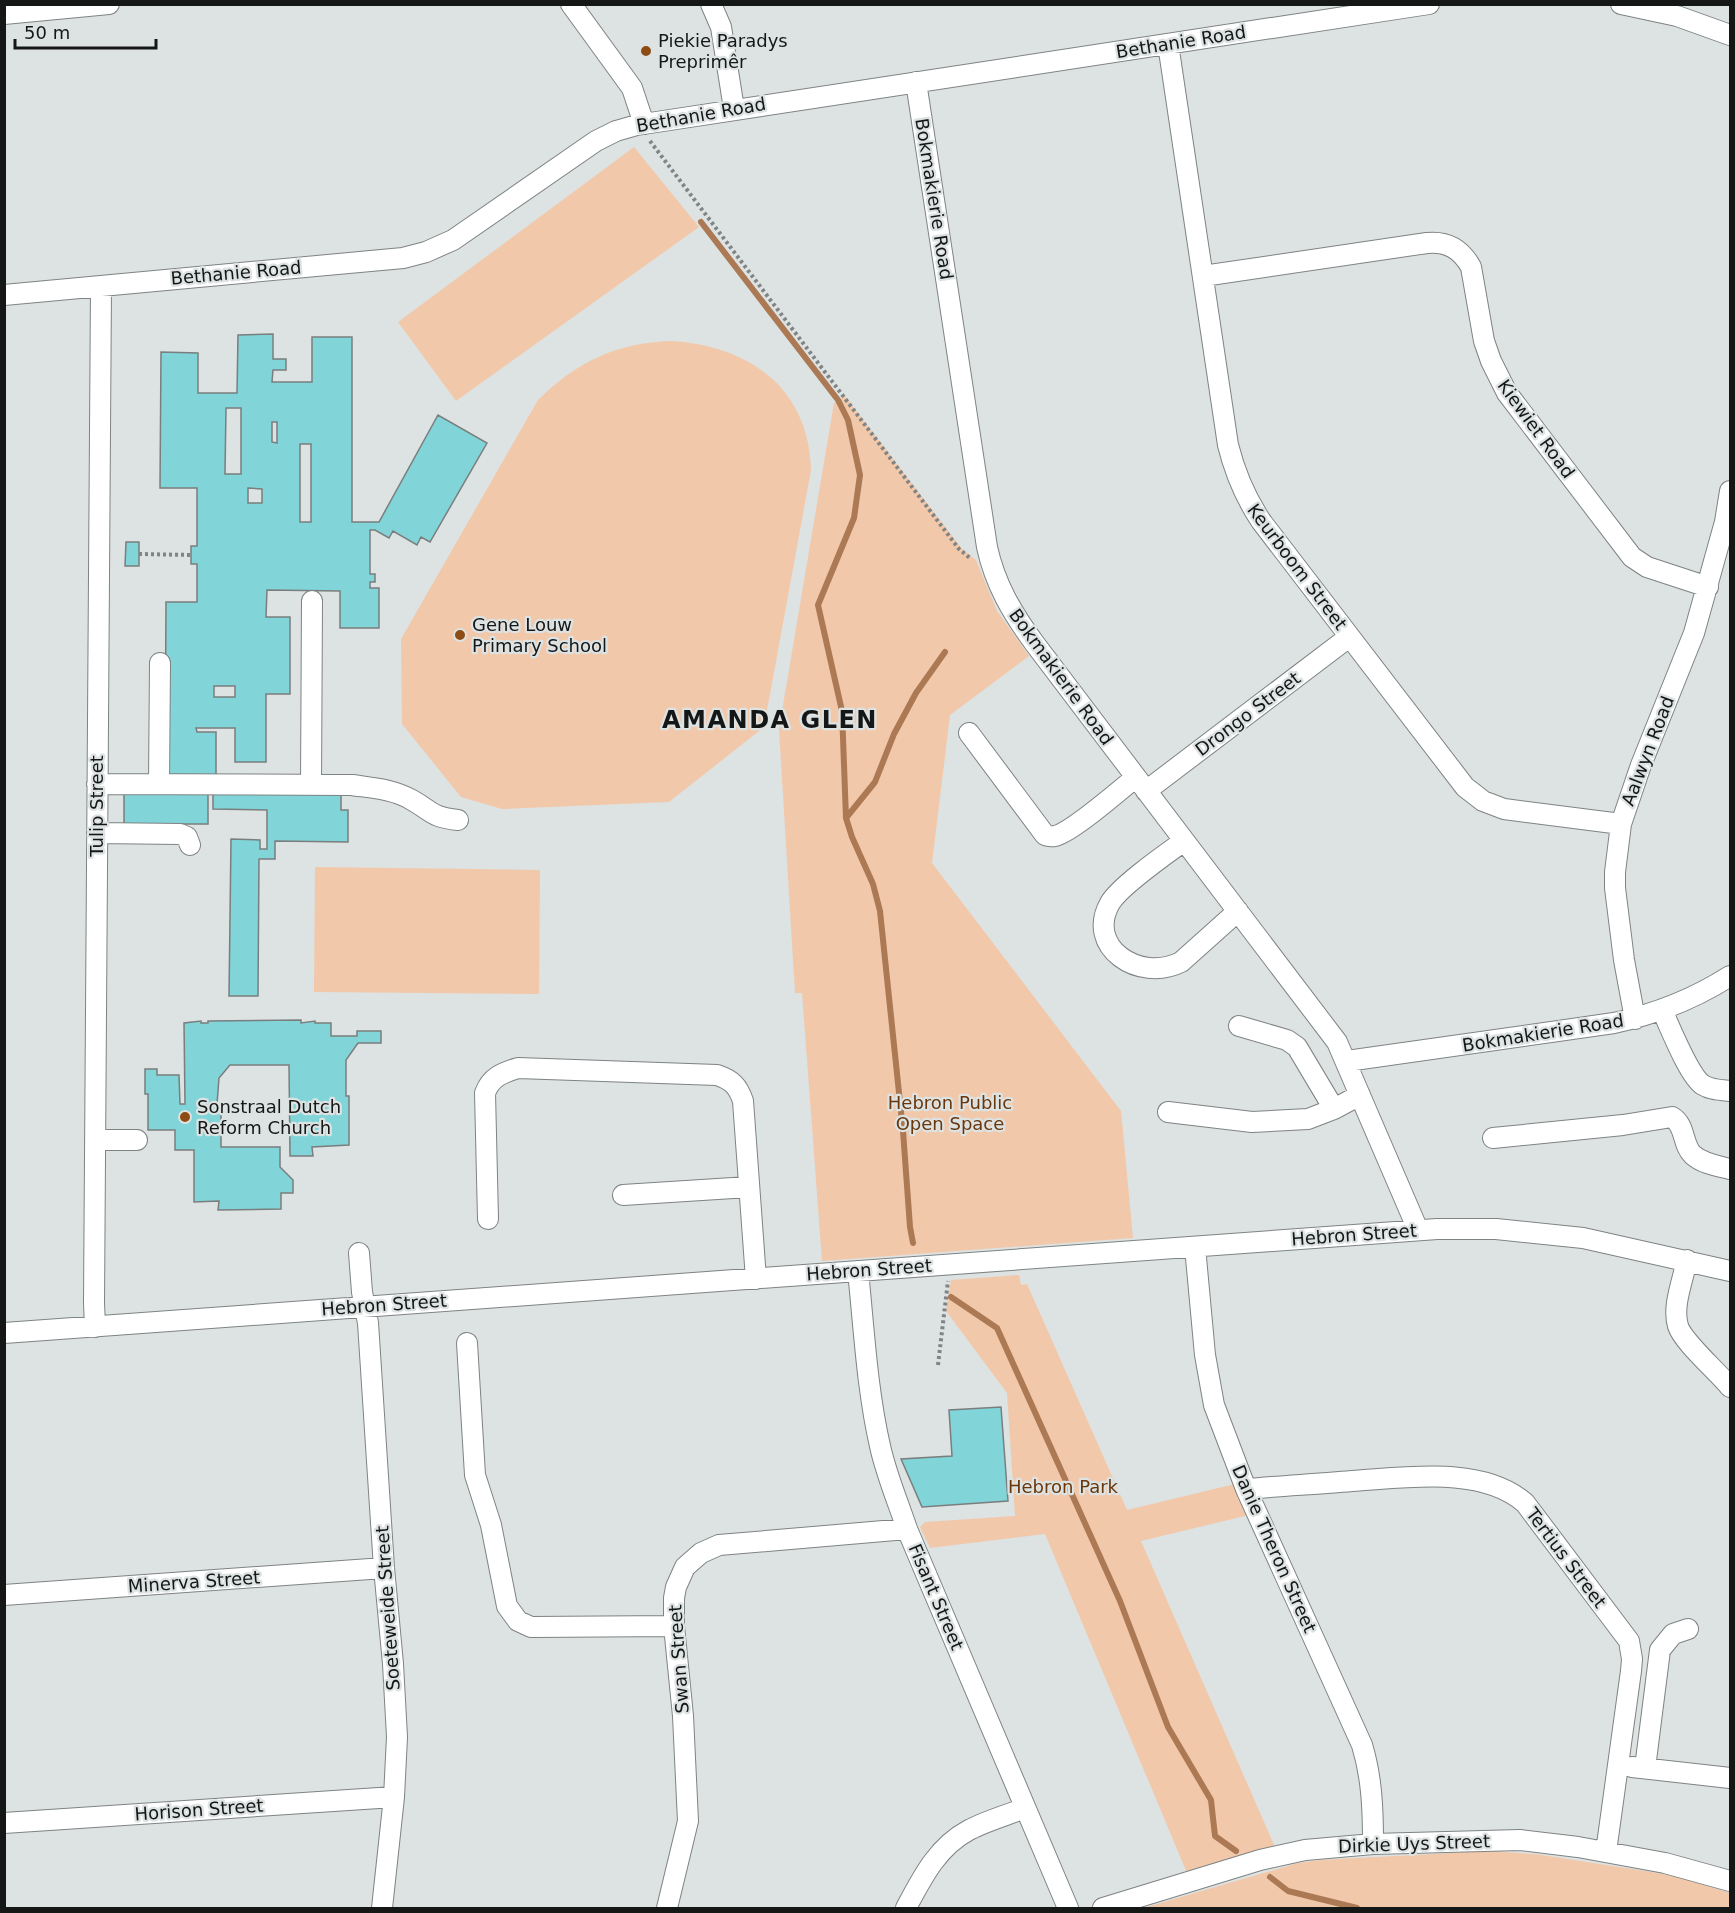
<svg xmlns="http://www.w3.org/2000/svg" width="1735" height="1913" viewBox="0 0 1735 1913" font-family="'DejaVu Sans',sans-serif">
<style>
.green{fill:#f2c8aa}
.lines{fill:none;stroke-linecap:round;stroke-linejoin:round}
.stream{stroke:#ac7955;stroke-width:6}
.building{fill:#81d4d7;stroke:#7a7e7e;stroke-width:1.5;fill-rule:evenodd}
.minor-casing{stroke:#7e8383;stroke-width:22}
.path{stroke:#818484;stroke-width:4;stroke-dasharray:3 3;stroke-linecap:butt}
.minor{stroke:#fff;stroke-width:20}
.poi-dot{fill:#8c4c14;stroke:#dde2e2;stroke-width:2}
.labels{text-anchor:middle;stroke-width:4.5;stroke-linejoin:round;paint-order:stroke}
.poi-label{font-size:18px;fill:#151717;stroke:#dde2e2;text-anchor:start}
.street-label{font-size:18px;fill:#151717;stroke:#dde2e2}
.park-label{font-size:18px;fill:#69370b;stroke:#dde2e2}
.district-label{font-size:24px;font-weight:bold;letter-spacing:1.5px;fill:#151717;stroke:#dde2e2}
</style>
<rect width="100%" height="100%" fill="#dde2e2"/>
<path class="green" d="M634 147 699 227 456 401 398 322Z
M672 341C749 346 809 388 811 470L764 727 669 802 502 809 461 797 402 724 401 639 538 400C578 361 616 343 672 341Z
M845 396 962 549 976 560 997 611 1029 656 950 715 932 863 1121 1111 1133 1238 822 1261 802 993H795L779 729 834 403Z
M315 867 540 870 539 994 314 992Z
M1019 1275 1021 1285 1027 1284 1127 1510 1235 1484 1249 1515 1141 1541 1275 1847 1187 1873 1045 1534 930 1548 920 1527 925 1522 1015 1516 1007 1393 946 1311 951 1280Z
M1490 1851 1535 1854 1658 1873 1682 1878 1730 1893V1908H1143L1298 1863 1320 1860Z"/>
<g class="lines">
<path class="stream" d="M701 222 838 400 848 420 860 475 854 518 818 605 842 711 846 818 852 837 873 884 880 911 903 1131 910 1227 913 1243
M846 818 875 782 894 734 916 693 945 652
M951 1297 997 1328 1120 1601 1168 1727 1211 1800 1215 1836 1236 1851
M1270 1877 1288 1891 1357 1908"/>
</g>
<path class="building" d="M273 334V359H286V370H273L272 382H312V337H352V522H379L438 415 487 443 430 542 421 537 417 545 393 531 389 538 375 530H370V574H375V582H370V588H379V628H340V591L267 590 266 617H290V694H266V762H235V728H196L197 732H216V775H165L166 602H197V564H191V546H197V488H160L161 352 198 353V393H237L238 335ZM226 408H241V474H225ZM272 422H277V443L272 442ZM300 444H311V522H300ZM248 488 262 489V503H248ZM214 686H235V697H214Z
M126 542H139V566H125Z
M124 792 208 793V824H124Z
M213 793 341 794V810H348V842L275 841V859H259L258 996H229L231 839 260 840V849H267V810L213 809Z
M301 1020V1023L315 1021V1023H331V1036H357V1031H381V1043H358L346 1060V1096H349V1145L312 1147 313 1156H290L289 1065H230L219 1078 217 1104H221V1147H280V1167L293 1180V1193H281V1209L218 1210 219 1201 194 1202V1150H175V1130H148V1094H145V1069H157V1075H179L180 1104H185L184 1023 201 1021V1023H208V1021Z
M1001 1407 1008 1501 922 1507 901 1459 952 1456 949 1410Z"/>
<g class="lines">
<defs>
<path id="minor" d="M571 4 632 88 644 124
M711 4 721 27 734 109
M1621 4 1677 16 1730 35
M4 14 109 4
M1168 44 1228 445C1235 473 1245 497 1261 521L1465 787 1483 801 1504 809 1621 824
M916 82 987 547C995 584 1012 613 1035 644L1337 1042 1418 1230
M1203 276 1427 243C1447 241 1461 249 1471 267L1484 341 1491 361 1507 393 1632 557 1647 567 1708 587
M4 295 403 258 426 252 453 240 596 141 616 131 637 125 1429 4
M969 733 1045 835C1049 836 1050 837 1055 836 1072 832 1120 790 1136 777
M97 784 352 785C372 788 393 789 412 800 433 812 431 817 458 820
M159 784 160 663
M311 785 312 601
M1146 791 1349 637
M97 833 180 834 187 837 190 845
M1184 841C1166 854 1120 886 1110 903 1085 947 1139 983 1181 962L1238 911
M1662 1010C1670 1027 1689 1076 1703 1085 1711 1090 1721 1090 1730 1091
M1635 1019 1624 960 1615 888V872L1621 824 1641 765 1694 633 1725 522 1730 491
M1239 1026 1287 1040 1297 1047 1334 1109
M1347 1061 1614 1023C1656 1014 1694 999 1730 976
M1168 1112 1252 1122 1308 1119 1334 1109 1360 1095
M1493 1138 1623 1125 1672 1117C1686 1125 1682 1145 1693 1155 1703 1164 1718 1166 1730 1169
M95 1140H137
M623 1195 749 1187
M488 1219 485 1093C491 1077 502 1073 518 1068L717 1075C732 1080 738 1086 743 1101L756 1279
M1195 1247 1205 1355 1214 1405 1246 1489 1362 1745C1372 1778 1373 1810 1373 1844
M359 1253 362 1292 368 1323 384 1568 393 1664 397 1737 394 1797 382 1908
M1687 1260C1683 1280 1672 1306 1678 1326 1683 1342 1718 1372 1730 1387
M858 1271C864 1329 867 1389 880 1446 886 1474 898 1502 907 1529L1068 1908
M95 1327 94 1303 101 286
M4 1333 1437 1229H1496L1583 1238 1730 1271
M467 1343 475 1475 491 1525 507 1606 518 1621 531 1627 674 1626
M1246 1489C1281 1486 1316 1484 1352 1481 1404 1478 1482 1465 1525 1503L1629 1641 1632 1659 1631 1671 1606 1852
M4 1595 384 1568
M1632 1767 1730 1778
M1645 1768 1660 1650 1673 1634 1688 1629
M4 1823 394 1797
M667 1908 688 1821 683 1716 674 1626V1598L676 1587 685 1567 701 1553 719 1545 907 1529
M906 1908C922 1878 937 1847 969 1830 986 1821 1007 1815 1025 1808
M1103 1908 1260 1860 1305 1850 1373 1844 1520 1840 1578 1847 1665 1863 1730 1881"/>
</defs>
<use href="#minor" class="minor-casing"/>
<path class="path" d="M650 141 959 549 970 558
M139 554 191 555
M938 1365 948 1281"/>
<use href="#minor" class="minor"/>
</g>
<g class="poi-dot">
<circle cx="646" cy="51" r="6"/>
<circle cx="460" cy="635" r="6"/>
<circle cx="185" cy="1117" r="6"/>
</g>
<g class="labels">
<g class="poi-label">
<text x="658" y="47">Piekie Paradys<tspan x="658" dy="21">Preprimêr</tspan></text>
<text x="472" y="631">Gene Louw<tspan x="472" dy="21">Primary School</tspan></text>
<text x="197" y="1113">Sonstraal Dutch<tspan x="197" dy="21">Reform Church</tspan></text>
</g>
<g class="street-label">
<text transform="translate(1181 42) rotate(-9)" y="6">Bethanie Road</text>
<text transform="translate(701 115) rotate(-10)" y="6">Bethanie Road</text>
<text transform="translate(934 199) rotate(81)" y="6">Bokmakierie Road</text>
<text transform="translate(236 273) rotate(-5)" y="6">Bethanie Road</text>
<text transform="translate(1536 429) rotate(54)" y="6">Kiewiet Road</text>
<text transform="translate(1297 567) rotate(53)" y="6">Keurboom Street</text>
<text transform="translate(1061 677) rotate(54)" y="6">Bokmakierie Road</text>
<text transform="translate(1248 714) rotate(-37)" y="6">Drongo Street</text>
<text transform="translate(1648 751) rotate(-69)" y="6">Aalwyn Road</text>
<text transform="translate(97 806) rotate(-90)" y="6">Tulip Street</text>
<text transform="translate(1543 1033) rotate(-9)" y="6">Bokmakierie Road</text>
<text transform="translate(1354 1235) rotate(-4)" y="6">Hebron Street</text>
<text transform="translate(869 1270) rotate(-4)" y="6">Hebron Street</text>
<text transform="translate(384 1305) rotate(-4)" y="6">Hebron Street</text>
<text transform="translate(1274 1549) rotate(66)" y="6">Danie Theron Street</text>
<text transform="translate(1566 1558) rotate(53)" y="6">Tertius Street</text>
<text transform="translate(194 1582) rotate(-4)" y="6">Minerva Street</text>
<text transform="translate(936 1597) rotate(67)" y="6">Fisant Street</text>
<text transform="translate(388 1608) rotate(-94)" y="6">Soeteweide Street</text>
<text transform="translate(679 1659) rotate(-94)" y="6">Swan Street</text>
<text transform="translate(199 1810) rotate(-4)" y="6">Horison Street</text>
<text transform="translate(1414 1844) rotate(-2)" y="6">Dirkie Uys Street</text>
</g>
<g class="park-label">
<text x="950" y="1109">Hebron Public<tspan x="950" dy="21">Open Space</tspan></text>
<text x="1063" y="1493">Hebron Park</text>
</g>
<g class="district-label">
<text x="770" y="728">AMANDA GLEN</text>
</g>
</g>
<rect width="1735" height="1913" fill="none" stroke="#151717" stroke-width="12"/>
<path d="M15 39v9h141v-9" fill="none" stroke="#151717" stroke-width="3"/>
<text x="24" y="39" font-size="18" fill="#151717" stroke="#dde2e2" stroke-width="4.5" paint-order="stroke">50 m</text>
</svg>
